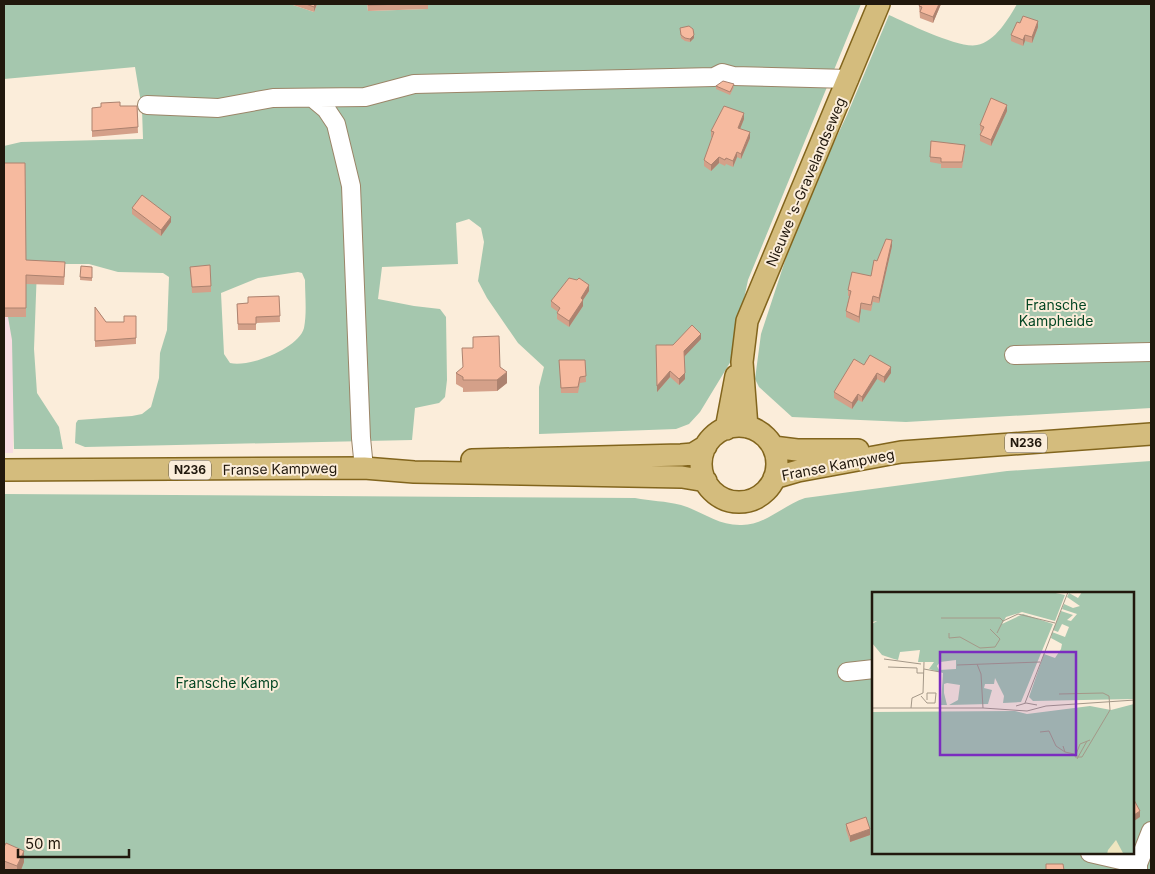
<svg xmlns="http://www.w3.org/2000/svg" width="1155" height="874" viewBox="0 0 1155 874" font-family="Inter,sans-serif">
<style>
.industrial{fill:#f8dde2}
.green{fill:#a5c7ae;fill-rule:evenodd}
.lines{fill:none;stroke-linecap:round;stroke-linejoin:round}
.minor-casing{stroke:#9b8568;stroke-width:20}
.major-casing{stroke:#82651d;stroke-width:24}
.minor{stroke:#fff;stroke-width:18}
.major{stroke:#d4bc7d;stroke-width:21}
.wall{fill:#d4a089}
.shaded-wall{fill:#ac826f}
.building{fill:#f6ba9f;stroke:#ac826f}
.labels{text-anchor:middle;stroke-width:4;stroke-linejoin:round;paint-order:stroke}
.shield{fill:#fbedda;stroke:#62584a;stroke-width:1}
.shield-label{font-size:12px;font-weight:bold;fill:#21180d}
.street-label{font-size:14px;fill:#21180d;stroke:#fbedda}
.park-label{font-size:14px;fill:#054724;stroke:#fbedda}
.inset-road{fill:none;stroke:#a49888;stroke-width:1}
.view{fill:#7b2cbf;fill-opacity:0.15;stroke:#7b2cbf;stroke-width:2.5}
.inset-edge{fill:none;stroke:#21180d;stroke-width:2.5}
</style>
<rect width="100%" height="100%" fill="#fbedda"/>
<path class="industrial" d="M4 167 19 170 13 453H4Z"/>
<path class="green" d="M4 4H290L314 12 317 4H367L368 11 427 9 428 4H861L748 280 731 361 700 412 689 424 676 429 539 434V387L544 367 518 343 487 298 478 281 484 242 481 228 469 219 456 223 458 264 382 267 378 299 414 306 440 309 446 317 447 380 445 397 439 403 415 408 412 440 85 447 75 443 76 423 78 420 132 416 142 414 151 407 159 378 160 353 167 330 169 277 163 273 118 272 89 264H64L37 268 34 349 37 393 59 427 63 449H14L12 340 8 317 4 146 21 142 143 139 142 109 135 67 4 79ZM298 272 302 273 305 280C305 295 307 313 304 328 299 348 249 368 230 363L224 354 221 293 258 278Z
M1017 4H1151V408L906 422 792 417 759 387 755 379 761 334 801 212 847 115 889 15C907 23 959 49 977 45 995 42 1009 18 1017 4Z
M1151 461V870H4V494L635 498C650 501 666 501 681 505 702 511 718 526 742 525 765 525 784 505 805 498L1007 471ZM874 593H1134V853H874Z"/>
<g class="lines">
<defs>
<path id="minor" d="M314 99 326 109 336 124 351 186 361 438 364 468
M147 105 218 108 273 98 365 97 414 84 714 77 722 73 733 76 849 79
M1014 355 1151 352
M847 672 874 669
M1090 853 1138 864
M1138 870V864L1151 831"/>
<path id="major" d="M701 464a38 38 0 1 1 76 0a38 38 0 1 1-76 0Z
M747 427 742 362 747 321 879 4
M726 429 736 376
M773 447 797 450H858
M472 460 681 455 693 454 706 446
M4 470 364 468 414 472 682 477 706 481
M774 478 798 471 901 452 1151 434"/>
</defs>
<use href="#minor" class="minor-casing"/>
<use href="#major" class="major-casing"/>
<use href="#minor" class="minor"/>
<use href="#major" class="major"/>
</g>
<path class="wall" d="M290 4H317L314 12Z
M367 4H428V9L368 11Z
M941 4 933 23 920 18 919 6Z
M1038 27 1032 43 1025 41 1023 46 1011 41V35Z
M680 31 694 38 690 42 685 41 681 38Z
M716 86 734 87 730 95 716 89Z
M120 106H137L138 133 92 137V108Z
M1007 111 991 146 980 141V135L981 131 980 130V125Z
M744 119 740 129 750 138 741 159 737 157 733 167 726 164 725 166 719 163 711 171 704 166V160L712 137H711V131Z
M931 141 965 151 962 168H941V164L930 162Z
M4 163 26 260 65 271 64 285 26 284V317H4Z
M132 208 171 222 161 236 132 214Z
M892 246 879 303 873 302 871 311 861 309 859 323 846 317V311L849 296H848V290L871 276 877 261Z
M81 266 92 267V281L80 280Z
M190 267 211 286V292L192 293Z
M589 291 583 300V306L569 327 557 319V313L558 312 551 307V301Z
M279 296 280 322 256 323V330H238L237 304 248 303Z
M95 307 106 322H124L136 316V344L95 347Z
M701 339 684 356 685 379 679 385 670 377 657 392 656 345H673Z
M559 360H585L586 382 580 383 578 393H561Z
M864 365 891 373 884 383 877 379 862 402 858 400 852 409 834 398V392Z
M500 367 507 383 497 391 463 392V388L456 384V373Z
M846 824 870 835 850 842 846 830Z
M4 847 24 862 21 870H4Z"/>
<path class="shaded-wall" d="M315 4H317L314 12V7Z
M939 4H941L933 23V17Z
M1038 21V27L1032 43V37Z
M694 35V38L690 42V39Z
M1025 35V41L1023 46V40Z
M1007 105V111L991 146V140Z
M744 113V119L738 134V128Z
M750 132V138L741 159V154Z
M737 152V157L733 167V161Z
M719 157V163L711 171V165Z
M171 217V222L161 236V230Z
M892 240V246L879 303V298Z
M589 285V291L583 300V306L569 327V321L581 298Z
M861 303V309L859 323V317Z
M701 334V339L684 357V351Z
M891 367V373L884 383V377Z
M670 371V377L657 392V386Z
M507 372V383L497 391V380Z
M685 373V379L679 385V379Z
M877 373V379L862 402V397Z
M858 394V400L852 409V403Z
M1140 811V817L1134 821V815Z
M870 829V835L850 842V836Z
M24 851V862L21 870H17V866Z"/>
<path class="building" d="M306 4H315L314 7Z
M367 4H407L368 5Z
M920 4H939L933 17 920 12 922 7 919 6Z
M1023 16 1038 21 1032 37 1025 35 1023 40 1011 35 1017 22 1020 23Z
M689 26 693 29 694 35 690 39 685 38 681 35 680 28Z
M723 81 734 84 730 92 716 86Z
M991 98 1007 105 991 140 980 135 984 127 980 125Z
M120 102V106H137L138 127 92 131V108L101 107V103Z
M724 106 744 113 738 128 750 132 741 154 737 152 733 161 726 158 725 160 719 157 711 165 704 160 714 132 711 131Z
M931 141 965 145 962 162H941V158L930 157Z
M4 163H25L26 260 65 262 64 277 26 275V308H4Z
M142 195 171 217 161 230 132 208Z
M886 239 892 240 879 298 873 296 871 305 861 303 859 317 846 311 851 291 848 290 852 272 871 276 874 260 877 261Z
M210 265 211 286 192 287 190 267Z
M81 266 92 267V278L80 277Z
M569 278 577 280 579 278 589 285 581 298 583 300 569 321 557 313 560 308 551 301Z
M279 296 280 316 256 317V324H238L237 304 248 303V297Z
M95 307 106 322H124V316H136V338L95 341Z
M692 325 701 334 684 351 685 373 679 379 670 371 657 386 656 345H673Z
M499 336 500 367 507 372 497 380H463V377L456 373 463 367 462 348H473V337Z
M870 355 891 367 884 377 877 373 862 397 858 394 852 403 834 392 854 359 864 365Z
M559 360H585L586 376 580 377 578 387 561 388Z
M1134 800 1140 811 1134 815Z
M866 817 870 829 850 836 846 824Z
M6 843 24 851 17 866 4 861V847Z
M1046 864H1063L1064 870H1046Z"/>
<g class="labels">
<g class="shield">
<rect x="1005" y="433.5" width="42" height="19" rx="4"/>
<rect x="169" y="460.5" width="42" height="19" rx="4"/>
</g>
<g class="shield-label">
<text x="1026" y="447">N236</text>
<text x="190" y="474">N236</text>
</g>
<g class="street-label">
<text transform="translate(806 182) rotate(-67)" y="5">Nieuwe 's-Gravelandseweg</text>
<text transform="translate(838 465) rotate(-11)" y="5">Franse Kampweg</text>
<text transform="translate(280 469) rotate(-1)" y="5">Franse Kampweg</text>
</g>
<g class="park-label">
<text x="1056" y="310">Fransche<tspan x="1056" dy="16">Kampheide</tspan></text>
<text x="227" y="688">Fransche Kamp</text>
</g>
</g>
<g transform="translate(872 592)">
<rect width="262" height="262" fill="#fbedda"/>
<path d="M0 0H179L193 3 183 29 150 20 134 25 130 32 151 22 181 32 149 110 131 111 132 104 123 86 122 92H113L112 96 120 98 116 112 77 113 86 108 88 93 75 91 72 92V101L75 113H69L71 81 57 77 62 70H46L48 58 28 60 26 68 22 67 10 63 0 51V32L5 29 0 30ZM84 68V77L67 78 65 74 68 70ZM210 0H262V107L161 109 157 105 172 62 183 66 189 57 190 52 179 46 180 40 193 45 197 35 190 32 186 40 181 38 189 19 201 23 195 28 199 29 205 22 190 17 192 12 201 16 208 14 195 5 197 1 206 6ZM262 112V262H0V120L143 119 155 122 218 114 239 118Z" fill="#a5c7ae" fill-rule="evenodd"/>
<path d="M244 248 251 261 235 262 236 258Z" fill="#efe6c0"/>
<path class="inset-road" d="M69 26H128L131 29M77 41V46L88 45 108 56 123 55 128 47 118 37M125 41 131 29 146 22 183 31M12 67 49 72M105 72 109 82 111 116M85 73 168 70M16 75 45 76V81H52M52 77 68 80M187 102 231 101 237 104 238 118 210 165H203L208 152 218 148M49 104 55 111H63L64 101H55V108M153 111 196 0M144 114 154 111 165 113M0 116H111L155 119 174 114 263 108M39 116 40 106 51 101 52 70M168 140 177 139 184 154 193 160M191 154 193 160 202 162M205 167 215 149"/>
<path class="view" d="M68 60H204V163H68Z"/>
<rect width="262" height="262" class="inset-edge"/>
</g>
<rect width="1155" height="874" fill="none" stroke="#21180d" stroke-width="10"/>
<path d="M18 849v8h111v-8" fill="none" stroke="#21180d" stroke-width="2.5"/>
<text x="25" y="849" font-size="15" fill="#21180d" stroke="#fbedda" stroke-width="4" paint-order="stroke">50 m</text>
</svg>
